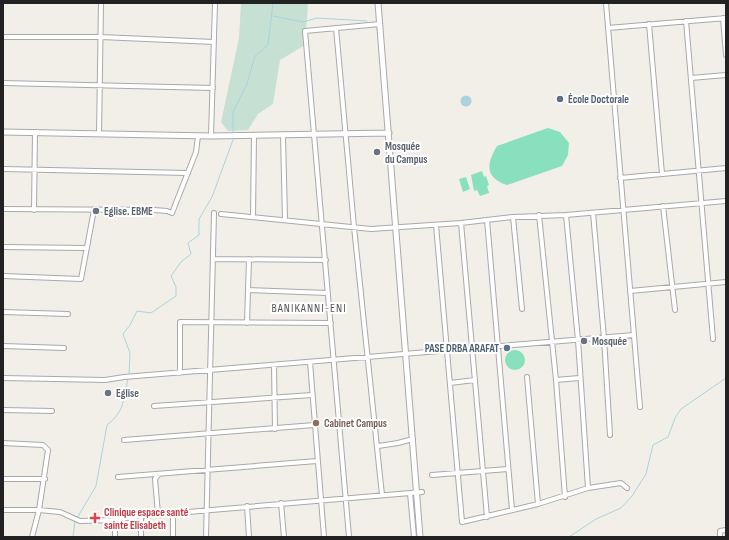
<svg xmlns="http://www.w3.org/2000/svg" width="729" height="540" viewBox="0 0 729 540" font-family="'Sofia Sans Condensed',sans-serif">
<style>
.wetland{fill:#c6e0d4}
.pitch{fill:#88e0be}
.water{fill:#aad3df}
.lines{fill:none;stroke-linecap:round;stroke-linejoin:round}
.stream{stroke:#aad3df;stroke-width:1}
.minor-casing{stroke:#a9a9a9;stroke-width:6}
.tertiary-casing{stroke:#a9a9a9;stroke-width:7}
.minor{stroke:#fff;stroke-width:4}
.tertiary{stroke:#fff;stroke-width:5}
.service-dot{fill:#5c6f8a;stroke:#fff;stroke-width:1.5}
.worship-dot{fill:#6b7280;stroke:#fff;stroke-width:1.5}
.education-dot{fill:#8d6e63;stroke:#fff;stroke-width:1.5}
.health-dot{fill:#e0444e;stroke:#fff;stroke-width:1.5}
.labels{text-anchor:middle;stroke-width:4;stroke-linejoin:round;paint-order:stroke}
.service-label{font-size:11px;font-weight:bold;fill:#4e5e75;stroke:#fff;text-anchor:start}
.worship-label{font-size:11px;font-weight:bold;fill:#5b616d;stroke:#fff;text-anchor:start}
.education-label{font-size:11px;font-weight:bold;fill:#785e54;stroke:#fff;text-anchor:start}
.health-label{font-size:11px;font-weight:bold;fill:#be3a42;stroke:#fff;text-anchor:start}
.neighbourhood-label{font-size:12px;letter-spacing:1px;fill:#555;stroke:#fff}
</style>
<rect width="100%" height="100%" fill="#f2efe9"/>
<path class="wetland" d="M241 3H308L305 45 280 60 273 104 258 114 248 130 228 131 221 122 239 38Z"/>
<path class="pitch" d="M548 128 560 132 569 143 568 155 562 166 507 185C485 178 486 164 497 146Z
M482 171 484 177 486 176 489 185 487 186 489 193 480 196 477 190 474 191 471 175Z
M466 177 470 189 463 192 459 179Z
M505 360a10 10 0 1 1 20 0a10 10 0 1 1-20 0Z"/>
<path class="water" d="M460.5 101a5.5 5.5 0 1 1 11 0a5.5 5.5 0 1 1-11 0Z"/>
<g class="lines">
<path class="stream" d="M273 16 303 22 317 18 367 21
M233 133V112L247 84 255 56 268 45 273 3
M129 375 130 353 123 334 130 325 137 311 151 313 176 296V287L171 276 181 262 191 254 188 243 199 235V219L212 197 233 140
M77 518 96 486 107 425C125 411 123 400 128 379
M73 537 75 521
M569 537 596 519 621 508 632 496 646 474 653 445 668 437 675 418 681 409 726 378"/>
<defs>
<path id="minor" d="M606 3 640 407
M723 18 726 55
M686 21 713 339
M649 24 662 174
M336 28 354 227 382 495
M608 28 726 18
M3 37H101L214 42
M691 78 726 75
M3 83 213 88
M99 134 101 3
M283 135 285 220
M211 136 215 3
M3 169 188 173
M620 178 726 168
M663 206 675 310
M3 209 154 210 167 211 172 213 196 152 198 136
M34 210 35 132
M593 213 604 338 610 435
M221 214 371 229 461 223 513 217 566 215 726 201
M539 215 556 380 565 497
M566 215 578 340 588 488
M253 217 254 135
M513 217 522 309
M487 220 512 510
M461 223 487 517
M436 225 462 522 538 504 588 488 621 483 627 488
M3 247 86 248
M213 259 326 260
M3 276 81 279 94 210
M248 290 328 293
M630 291 726 282
M3 312 68 314
M247 323 249 259
M3 346 64 348
M310 362 324 537
M274 365 275 429
M180 373V322L331 323
M527 377 538 504
M3 378 105 380 124 377 634 335
M556 380 579 378
M450 383 475 380
M154 406 312 395
M3 410 52 411
M124 440 314 425
M3 443 43 445 48 450 39 510 32 537
M378 446 398 443 413 439
M432 475 508 469
M118 477 317 461
M3 479H45
M410 493 414 537
M281 503 284 537
M247 506 249 537
M3 510H39L60 512 80 521 115 520 141 516 422 492
M158 514 155 479 159 474
M141 516V537
M115 520V537
M173 537V513
M206 537 214 213
M349 537 305 31 380 24
M720 537V531L726 530"/>
<path id="tertiary" d="M378 3 420 537
M3 132 211 136 389 133"/>
</defs>
<use href="#minor" class="minor-casing"/>
<use href="#tertiary" class="tertiary-casing"/>
<use href="#minor" class="minor"/>
<use href="#tertiary" class="tertiary"/>
</g>
<g class="service-dot">
<circle cx="560" cy="99" r="4"/>
<circle cx="507" cy="348" r="4"/>
</g>
<g class="worship-dot">
<circle cx="377" cy="152" r="4"/>
<circle cx="96" cy="211" r="4"/>
<circle cx="584" cy="341" r="4"/>
<circle cx="108" cy="393" r="4"/>
</g>
<circle class="education-dot" cx="316" cy="423" r="4"/>
<path class="health-dot" d="M93 512h4v4h4v4h-4v4h-4v-4h-4v-4h4z"/>
<g class="labels">
<g class="service-label">
<text x="568" y="103">École Doctorale</text>
<text x="499" y="352" text-anchor="end">PASE DRBA ARAFAT</text>
</g>
<g class="worship-label">
<text x="385" y="150">Mosquée<tspan x="385" dy="13">du Campus</tspan></text>
<text x="104" y="215">Eglise. EBME</text>
<text x="592" y="345">Mosquée</text>
<text x="116" y="397">Eglise</text>
</g>
<g class="education-label">
<text x="324" y="427">Cabinet Campus</text>
</g>
<g class="health-label">
<text x="104" y="516">Clinique espace santé<tspan x="104" dy="13">sainte Elisabeth</tspan></text>
</g>
<g class="neighbourhood-label">
<text x="309" y="312">BANIKANNI-ENI</text>
</g>
</g>
<rect width="729" height="540" fill="none" stroke="#222222" stroke-width="8"/>
</svg>
